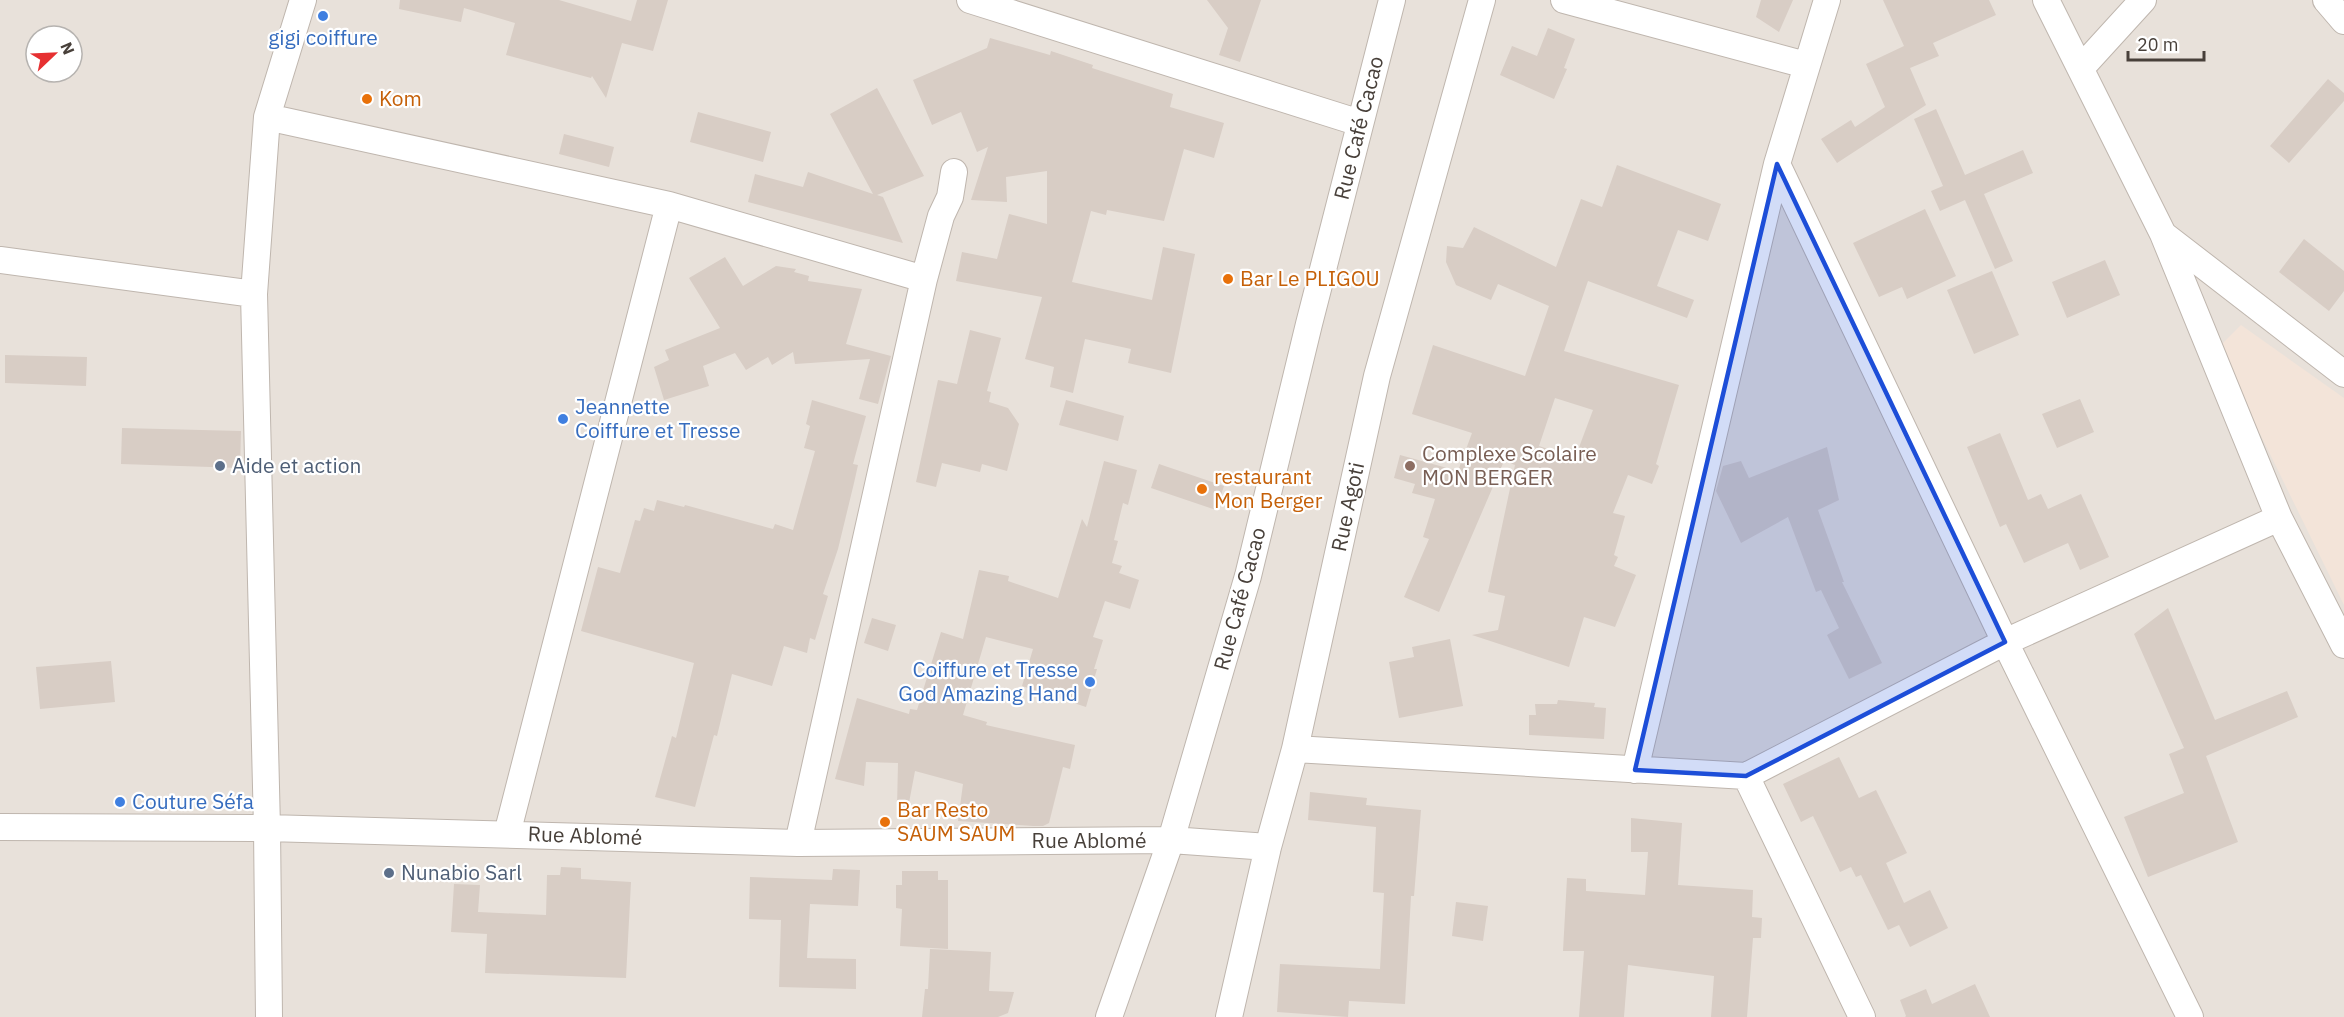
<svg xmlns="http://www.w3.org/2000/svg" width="2344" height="1017" viewBox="0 0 2344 1017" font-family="'IBM Plex Sans',sans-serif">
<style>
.residential{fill:#e8e1da;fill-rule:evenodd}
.commercial{fill:#f3e4d9}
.building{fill:#d8cdc5;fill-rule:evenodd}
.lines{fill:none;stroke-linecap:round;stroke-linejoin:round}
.minor-casing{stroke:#bfb6ae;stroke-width:28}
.minor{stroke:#fff;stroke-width:26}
.marked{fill:#1d4ed8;fill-opacity:0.2;stroke:#1d4ed8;stroke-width:4.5;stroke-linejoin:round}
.shop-dot{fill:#3f7fe0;stroke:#fff;stroke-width:2}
.food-dot{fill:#e8710a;stroke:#fff;stroke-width:2}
.service-dot{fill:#5c6f8a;stroke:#fff;stroke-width:2}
.education-dot{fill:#8d6e63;stroke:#fff;stroke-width:2}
.labels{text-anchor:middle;stroke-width:4.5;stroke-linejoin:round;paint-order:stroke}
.shop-label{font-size:21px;fill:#366cbe;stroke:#fff;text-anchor:start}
.food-label{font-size:21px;fill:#c56008;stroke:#fff;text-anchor:start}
.street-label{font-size:21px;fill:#48403a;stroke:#fff}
.education-label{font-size:21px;fill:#785e54;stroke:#fff;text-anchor:start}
.service-label{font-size:21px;fill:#4e5e75;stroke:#fff;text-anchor:start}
</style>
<rect width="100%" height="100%" fill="#f4f0eb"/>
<path class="residential" d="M0 0H2344V1017H0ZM36 36H72V72H36Z"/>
<path class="commercial" d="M2241 325 2344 398V605L2218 348Z"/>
<path class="building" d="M400 0H559L631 21 637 0H668L653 51 622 43 606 98 592 76 591 78 506 55 515 23 464 8 461 22 399 9Z
M1207 0H1261L1240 62 1219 55 1228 28Z
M1761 0H1793L1779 32 1756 17Z
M1883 0H1989L1996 15 1933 43 1939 56 1910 68 1926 105 1837 163 1821 139 1851 120 1855 127 1885 107 1866 64 1904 46Z
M1548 28 1575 39 1564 68 1567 69 1554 99 1500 75 1512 46 1537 56Z
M990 38 1050 55 1051 51 1093 65 1092 68 1173 94 1170 107 1224 123 1214 158 1184 149 1164 221 1107 210 1106 215 1091 211 1072 282 1152 300 1163 247 1195 254 1171 373 1128 363 1131 349 1085 339 1073 393 1050 387 1054 367 1025 359 1042 297 956 281 962 252 997 259 1009 214 1047 224V171L1006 177 1007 202 971 200 988 147 977 152 961 112 932 125 913 80 987 48Z
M2328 79 2344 93V101L2289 163 2270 146Z
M877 88 924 176 877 195 883 197 903 243 748 202 755 174 803 187 808 172 873 194 830 114Z
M1936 109 1965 175 2023 150 2033 173 1984 194 2013 261 1995 269 1965 200 1940 211 1931 191 1943 186 1914 119Z
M698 112 771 132 763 162 690 142Z
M564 134 614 147 609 167 559 154Z
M1617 165 1721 204 1708 241 1678 230 1657 286 1694 300 1687 318 1588 281 1564 351 1679 385 1656 464 1659 466 1652 484 1628 475 1613 513 1625 516 1614 555 1618 557 1614 566 1636 575 1615 627 1584 617 1569 667 1472 635 1498 630 1505 596 1488 592 1515 465 1504 461 1439 612 1404 597 1429 539 1423 537 1435 499 1412 493 1415 484 1394 478 1400 455 1458 471 1472 433 1412 414 1433 345 1525 376 1549 306 1498 284 1491 300 1456 285 1446 262 1447 246 1463 248 1474 227 1556 267 1581 199 1602 207ZM1555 398 1593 410 1575 458 1539 446Z
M1925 209 1956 276 1907 299 1902 287 1879 297 1853 243Z
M2304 239 2344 271V291L2329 311 2279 272Z
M725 257 743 286 776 266 796 269 794 272 809 276 808 281 862 289 846 344 891 356 878 404 859 399 870 359 795 364 793 352 772 365 768 357 746 370 735 353 703 366 709 386 664 400 654 367 669 360 665 350 720 328 689 278Z
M2105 260 2120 295 2067 318 2052 282Z
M1992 271 2019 335 1974 354 1947 290Z
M970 330 1001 338 987 391 991 392 989 402 1008 408 1019 424 1007 471 982 464 980 472 942 463 936 487 916 482 938 380 957 384Z
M5 355 87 357 86 386 5 383Z
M2080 399 2094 432 2057 448 2042 414Z
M812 400 866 416 853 464 858 465 854 483 838 549 823 594 828 596 815 640 810 638 807 653 784 646 772 686 732 674 717 736 714 735 695 807 655 797 672 736 676 738 694 663 581 631 598 567 620 573 635 520 640 521 644 508 654 511 657 500 684 507 685 505 773 529 775 524 793 530 815 451 804 448 810 426 806 424Z
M1066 400 1124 416 1118 441 1059 425Z
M122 428 241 431 240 468 121 464Z
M2000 433 2028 500 2041 494 2048 509 2081 494 2109 557 2080 570 2068 543 2024 563 2006 524 2000 527 1967 447Z
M1827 447 1839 500 1818 510 1844 582H1842L1882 663 1849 679 1827 635 1839 628 1821 590 1816 592 1788 517 1741 543 1716 491 1723 466 1741 461 1749 478Z
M1104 461 1137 470 1128 505 1123 503 1114 540 1118 541 1112 563 1122 566 1119 573 1139 580 1130 609 1105 601 1093 637 1103 640 1094 669H1097L1086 707 1022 686 1033 649 986 637 963 715 987 722 986 725 1075 745 1070 769 1063 767 1049 823 1043 826H1033L958 821 963 784 915 771 908 808 897 807 898 763 866 762 864 786 835 779 857 698 909 714 910 709 917 710 941 632 963 639 979 570 1009 576 1008 581 1058 598 1082 519 1087 527Z
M1159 464 1224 486 1216 510 1151 488Z
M2168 608 2215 720 2287 691 2298 717 2206 756 2238 842 2148 877 2124 817 2184 793 2169 754 2184 748 2134 634Z
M872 618 896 625 888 651 864 643Z
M1450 639 1463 706 1399 718 1389 662 1414 657 1412 647Z
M111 661 115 702 40 709 36 667Z
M1558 700 1595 703 1594 707 1606 708 1604 739 1529 735V715H1536L1535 704H1557Z
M1839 757 1859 798 1876 790 1907 853 1886 863 1904 903 1930 890 1948 928 1910 947 1899 925 1888 930 1861 875 1856 877 1851 867 1840 872 1813 816 1801 822 1783 784Z
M1310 792 1367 798 1366 805 1421 810 1414 896H1411L1405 1004 1349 1001 1348 1017 1277 1012 1280 964 1380 969 1384 893 1373 892 1376 827 1308 820Z
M1631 818 1682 823 1678 885 1753 890 1752 917 1762 918 1761 938H1753L1747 1017H1711L1714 976 1628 965 1624 1017H1579L1584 951H1563L1567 878 1586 879V891L1645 895 1648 852H1631Z
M561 867 581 868V879L631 882 626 978 485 973 487 934 451 932 454 884 480 885 478 912 546 915 547 875H560Z
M833 869 860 870 858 906 810 904 807 958 856 959V989L779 987 781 920 749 919 750 877 832 880Z
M902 871H938V880H948V949L900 946 902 909 896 908V885H902Z
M1456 902 1488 906 1483 941 1452 936Z
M930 949 991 952 989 991 1014 992 1008 1013 998 1017H922L925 989H928Z
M1975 984 1990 1017H1905L1906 1016 1900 1000 1926 989 1932 1004Z"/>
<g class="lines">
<defs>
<path id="minor" d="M970 0 1360 123
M1564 0 1806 65
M2046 0 2163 234 2279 518 2344 645
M2326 0 2344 21
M2081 68 2143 0
M267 117 669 205 924 279
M1777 164 2005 642 2190 1017
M2164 235 2344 374
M0 260 254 294
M1295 749 1746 776 2005 642 2279 518
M1635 770 1777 164 1827 0
M1746 776 1862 1017
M0 827 267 828 798 843 1171 840 1268 847
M507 834 669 205
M798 843 924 279 941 216 950 197 954 172
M269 1017 267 828 254 294 267 117 303 0
M1109 1017 1171 840 1248 576 1309 324 1392 0
M1229 1017 1268 847 1295 749 1377 376 1482 0"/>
</defs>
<use href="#minor" class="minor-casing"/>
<use href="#minor" class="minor"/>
</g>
<path class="marked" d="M1777 164 2005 642 1746 776 1635 770Z"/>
<g class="shop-dot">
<circle cx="323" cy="16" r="6"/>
<circle cx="563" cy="419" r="6"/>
<circle cx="1090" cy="682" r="6"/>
<circle cx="120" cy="802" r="6"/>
</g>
<g class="food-dot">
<circle cx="367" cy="99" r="6"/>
<circle cx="1228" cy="279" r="6"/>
<circle cx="1202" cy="489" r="6"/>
<circle cx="885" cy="822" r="6"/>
</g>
<g class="service-dot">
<circle cx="220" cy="466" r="6"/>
<circle cx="389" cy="873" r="6"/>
</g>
<circle class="education-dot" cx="1410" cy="466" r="6"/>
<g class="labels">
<g class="shop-label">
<text x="323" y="45" text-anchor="middle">gigi coiffure</text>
<text x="575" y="414">Jeannette<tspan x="575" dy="24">Coiffure et Tresse</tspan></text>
<text x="1078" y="677" text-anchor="end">Coiffure et Tresse<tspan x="1078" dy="24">God Amazing Hand</tspan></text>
<text x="132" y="809">Couture Séfa</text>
</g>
<g class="food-label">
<text x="379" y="106">Kom</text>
<text x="1240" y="286">Bar Le PLIGOU</text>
<text x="1214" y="484">restaurant<tspan x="1214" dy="24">Mon Berger</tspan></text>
<text x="897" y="817">Bar Resto<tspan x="897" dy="24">SAUM SAUM</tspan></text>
</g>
<g class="street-label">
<text transform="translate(1359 128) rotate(-76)" y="7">Rue Café Cacao</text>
<text transform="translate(1348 507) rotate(-78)" y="7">Rue Agoti</text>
<text transform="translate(1240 599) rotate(-75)" y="7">Rue Café Cacao</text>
<text transform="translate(585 836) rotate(2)" y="7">Rue Ablomé</text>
<text x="1089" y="848">Rue Ablomé</text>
</g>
<g class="education-label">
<text x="1422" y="461">Complexe Scolaire<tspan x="1422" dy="24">MON BERGER</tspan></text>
</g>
<g class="service-label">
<text x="232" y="473">Aide et action</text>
<text x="401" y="880">Nunabio Sarl</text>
</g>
</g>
<g transform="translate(54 54) rotate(67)"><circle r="28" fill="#ffffff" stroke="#b6b3b0" stroke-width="1.5"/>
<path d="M0-4.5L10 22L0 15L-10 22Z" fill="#e63031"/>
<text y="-9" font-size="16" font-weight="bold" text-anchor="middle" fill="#48403a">N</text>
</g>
<path d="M2128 51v9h76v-9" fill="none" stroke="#48403a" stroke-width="3"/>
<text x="2137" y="51" font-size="18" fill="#48403a" stroke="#ffffff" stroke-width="4.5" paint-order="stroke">20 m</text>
</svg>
